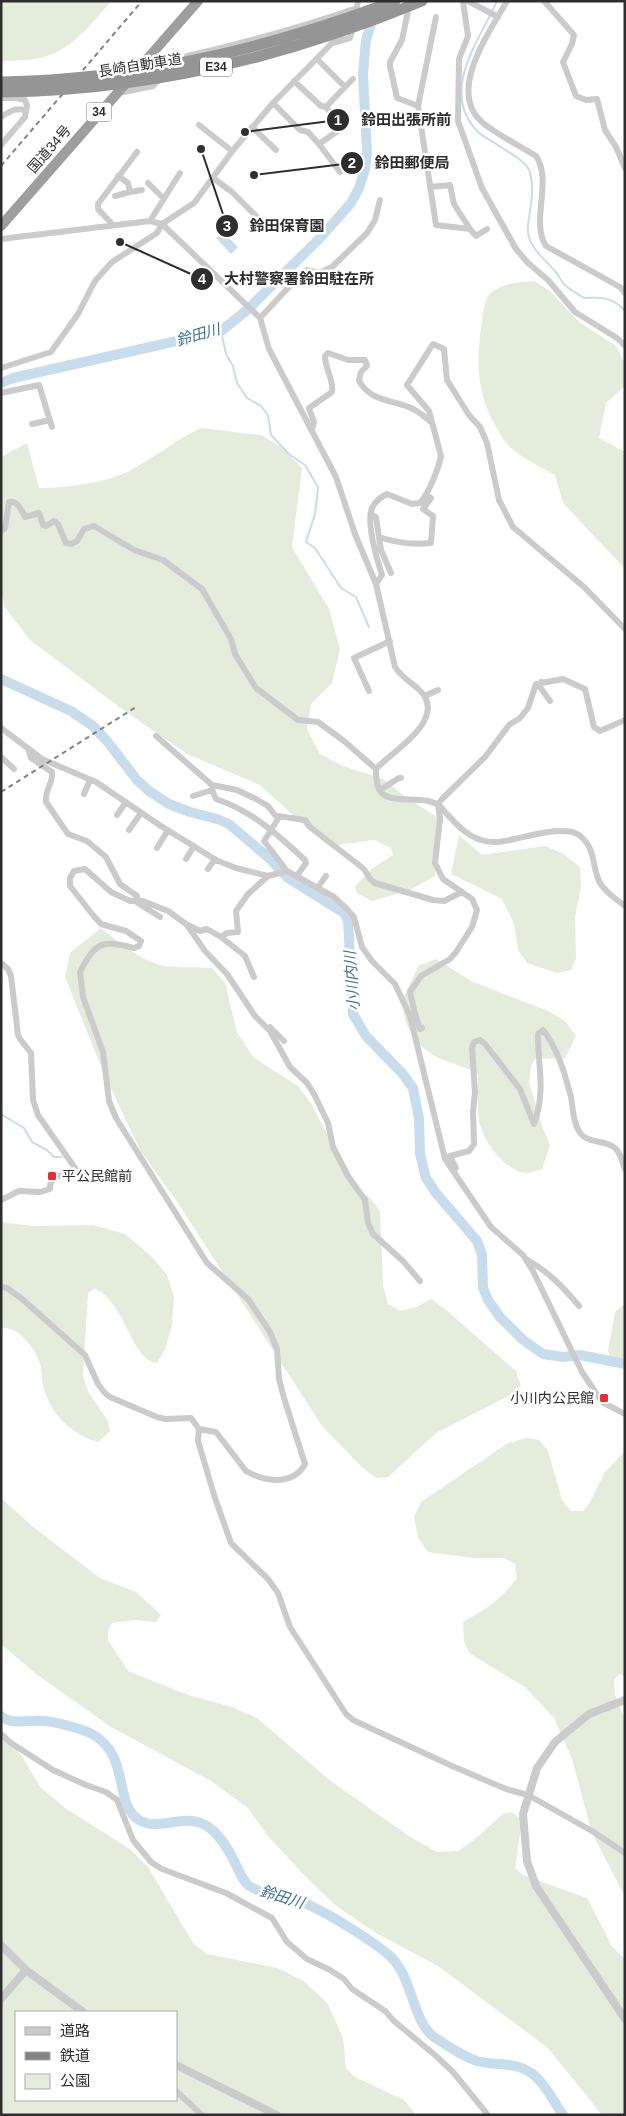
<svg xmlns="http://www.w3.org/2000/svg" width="626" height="2116" viewBox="0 0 626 2116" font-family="Helvetica,'Noto Sans JP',sans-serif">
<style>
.green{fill:#e4ecdb;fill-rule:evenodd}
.water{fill:#c7ddec}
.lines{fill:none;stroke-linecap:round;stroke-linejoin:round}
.stream{stroke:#c7ddec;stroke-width:2}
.river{stroke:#c7ddec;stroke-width:10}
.minor{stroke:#cbcbcb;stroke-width:6}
.tertiary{stroke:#cbcbcb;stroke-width:8}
.trunk{stroke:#9e9e9e;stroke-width:10}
.rail{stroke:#838383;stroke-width:2;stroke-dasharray:5 4;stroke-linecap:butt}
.motorway-bridge{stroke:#959595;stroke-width:11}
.poi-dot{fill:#e92d38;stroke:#fff;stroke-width:2}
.labels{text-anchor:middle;stroke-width:5;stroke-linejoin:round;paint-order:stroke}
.shield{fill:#fff;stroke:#6d6d6d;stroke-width:1}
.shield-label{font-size:12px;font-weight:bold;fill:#2e2e2e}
.street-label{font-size:14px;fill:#2e2e2e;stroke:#fff}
.poi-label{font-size:14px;fill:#2e2e2e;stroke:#fff;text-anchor:start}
.water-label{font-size:15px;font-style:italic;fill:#3a6f92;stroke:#fff}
.leader{fill:none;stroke:#2e2e2e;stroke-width:2}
.callout-dot{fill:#2e2e2e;stroke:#fff;stroke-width:2}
.mark-label{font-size:15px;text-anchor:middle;font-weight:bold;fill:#fff}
.callout-label{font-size:15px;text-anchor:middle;font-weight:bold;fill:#2e2e2e;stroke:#fff;stroke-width:5;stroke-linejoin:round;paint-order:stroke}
</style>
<rect width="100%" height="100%" fill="#fff"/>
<path class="green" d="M1 1H111C92 24 69 53 39 58 28 61 15 60 4 61H1Z
M534 281 550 291 579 322 616 346 625 364V386L606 403 599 438 625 452V569L563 503 555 475C541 467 513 454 505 441 477 401 475 369 482 321 483 314 484 302 488 296 498 283 520 282 534 281Z
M201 428 261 435 281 447 302 468 292 547 329 609 340 649 332 683 311 704 307 729 320 754 343 766 383 779 407 798 437 817 435 876 410 890 372 901 357 893 355 886 373 868 393 855 391 848 374 840 329 846 309 830 260 785 187 754 122 709 30 640 4 606 1 587V457L27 443 39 488C65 488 104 483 127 472 153 459 175 440 201 428Z
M459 835 482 855 545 846 562 853 580 867 581 887 575 916 576 959 571 970 557 973 527 963 518 950 514 924 502 899 451 874Z
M101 928C117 941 144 963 165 966 180 968 197 967 212 968L225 983 237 1032 253 1057 298 1086 312 1105 333 1145 349 1182 371 1199 380 1211 383 1285 388 1304 401 1311 417 1307 431 1299 445 1309 516 1371 521 1386 514 1393 436 1433 388 1477 376 1478 362 1467 322 1426 178 1203 140 1150 104 1074 65 977 70 953Z
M436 959 471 981 548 1011 565 1021 576 1036 565 1058 535 1059 531 1067 529 1082 542 1126 550 1145 542 1169C537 1170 531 1173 527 1173 505 1172 483 1141 479 1121 477 1106 478 1089 478 1074 464 1065 449 1064 435 1056 416 1046 399 1021 404 998 407 988 414 977 418 966Z
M1 1222 33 1226 93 1225 125 1234 151 1256 167 1275 174 1296 172 1325 165 1349 157 1363C131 1361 124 1298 94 1289L88 1293 83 1377 89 1393 108 1421 110 1431 98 1442C71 1435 50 1413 43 1386 41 1378 42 1370 40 1363 34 1348 19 1326 1 1328Z
M625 1304V1367L613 1366 608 1351 615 1312Z
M527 1438 539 1440 548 1451 562 1500 571 1511H583L589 1504 605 1472 625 1451V1676L619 1674 614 1680 615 1694 625 1721V1897L592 1833 572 1759 554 1718 525 1687 469 1653 464 1641 463 1622C485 1610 503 1598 517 1578L515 1564 504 1558H473L428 1552 418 1538 414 1517 421 1502 508 1443Z
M1 1498 32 1526 100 1578 136 1592 161 1615 156 1622 135 1620 112 1623 108 1631V1640L128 1671 188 1695 232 1707 257 1718 332 1782 409 1836 437 1852 458 1851 475 1839 503 1814 512 1812 522 1820 515 1868 523 1875 587 1898 612 1946 625 1959V2115H602L548 2048 438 1966 376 1933 335 1905 301 1872 268 1836 248 1808 211 1781 111 1727 36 1674 1 1644Z
M1 1734 22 1756 40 1787 65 1808 130 1849 148 1867 193 1943 207 1954 278 1968 305 1982 328 2004 343 2038 346 2068 355 2077 404 2100 416 2115H1ZM16 2012H176V2100H16Z"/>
<path class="water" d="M223 232 238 247 231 254 216 238Z"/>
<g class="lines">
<path class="stream" d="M497 1C480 40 439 90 477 131 483 137 494 142 502 148 511 154 526 161 530 172 535 190 530 208 528 225 526 246 542 256 554 270 558 274 561 281 565 285 570 290 578 294 584 298 601 297 613 297 625 311
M221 331 226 354 233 366 237 383 247 398 261 406 268 415 271 435 290 455 305 465 318 487 315 514 306 542 315 548 341 588 356 597 369 627
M1 1114 24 1128 32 1142 47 1150 54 1157H62"/>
<path class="river" d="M1 383 13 378 221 331 246 311 321 237 351 203 359 188 365 169 367 152 363 74 366 40 374 14
M1 679 71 711 93 726 107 741 137 780 149 791 169 804 190 812 217 819 229 824 270 859 288 878 344 913 348 921 353 1014 366 1036 402 1073 413 1088 419 1119 420 1154 426 1178 436 1193 477 1241 482 1255 483 1288 488 1300 500 1317 523 1340 543 1354 563 1357 580 1355 625 1364
M1 1716C11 1726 33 1719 45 1721 56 1722 83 1729 92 1734 131 1755 113 1804 139 1820 159 1832 182 1813 205 1825 218 1832 229 1850 235 1863 239 1870 242 1880 248 1885 266 1898 290 1896 309 1905 331 1915 371 1940 389 1955 413 1976 412 2021 434 2037 447 2045 461 2056 477 2061 498 2067 514 2060 534 2075 546 2085 554 2102 563 2115"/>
<path class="minor" d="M463 1 468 36 459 59 458 121 482 188 516 249 528 263 548 280 575 312 617 338 625 346
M468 1 498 17
M507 1C489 33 446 92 483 123 499 136 519 145 536 156 553 181 530 222 546 246L620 287 625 293
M544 1 574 35 572 44 563 62 576 96 586 100 597 99 605 130 616 147 625 168
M409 6 402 40 390 62V66L397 98 418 106
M355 17 358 1
M436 17 418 106 436 225 470 229 476 236 487 229
M187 56C245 43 301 27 357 8
M294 81 321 106 326 107 345 87 317 59
M345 87 353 79
M119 89 124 92 153 86 162 77
M1 98H17L25 100 27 106 26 111
M273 103 300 130 308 132 319 144 342 128 326 107
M1 117C9 112 17 106 26 111L25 117 1 145
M199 125 232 151
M252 127 276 150
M319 144 340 172
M213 178 232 192 270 230
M148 183 163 198
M430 187 450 185 454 204 470 229
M130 192 142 190
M115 196 130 192 128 183 118 176
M150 221 180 173
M113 225 98 209V204L137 152
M1 239 150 221 162 224 257 315 260 318 269 349 336 477 355 534 376 584 395 667C403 680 420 687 425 697 440 725 391 752 376 769 376 778 376 788 383 794 395 804 424 795 438 805 442 807 445 813 449 816 462 831 476 843 497 842 516 841 564 823 579 835 597 849 591 866 600 883 606 893 616 899 625 906
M260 318 301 274 307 270 319 273 332 267 367 233 375 220 380 200
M1 368 51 352 78 314 95 281 112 262 157 233 162 224 194 203 234 149 273 103 332 43 350 38 353 27
M1 393 39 385 52 427
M32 424 50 420
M312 429 314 422 309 408 332 392C334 380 325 369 325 356L328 353 348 360H365L367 366 361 372 359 381C372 403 393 399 413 409 420 412 426 418 432 423
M371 515 376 517 379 537C397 543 413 545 431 543L433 516 423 509 431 498 426 495
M1 531 5 528 9 502C18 500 21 510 25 517L39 513 43 525 46 526 54 521 58 524 66 543 71 544 77 541 84 529 94 526 134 550 163 560 202 589 231 639 235 654 256 688 298 720 318 722 344 741 376 769
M379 537 381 550 391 573
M376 584 382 575C377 560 366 522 372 508 375 501 381 497 387 494L412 504 420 503C429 493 438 470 441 456L429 411 407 385 433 344 444 349 447 380 469 415 480 427 487 443 499 500 513 527 584 587 625 629
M541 682 540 687 550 701
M369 691 354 658 390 641
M425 696 438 690
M1 728 42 759 96 782 161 826 216 860 236 868 268 876 287 871 334 897 346 908 354 917 362 947 372 961 395 984 410 1016 445 1159 491 1227 523 1255 533 1271 582 1372 602 1402 625 1414
M156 736 212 785 237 790 256 799 268 806 278 819 264 841 287 871
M29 751 31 758 52 772C54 782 44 791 46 802L68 834 87 841 106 857 120 884 137 896 138 900
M1 757 14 769
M380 790 399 778H401
M84 794 90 780
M193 796 212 790 216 799C252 811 277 834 305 860L306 863 297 876
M117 815 126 802
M278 816 305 820 310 827 364 869 370 879 375 883 433 900 444 901 462 892
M129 830 141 813
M157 848 168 830
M186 859 194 846
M208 869 215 859
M318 887 326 876
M135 901 160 917
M187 925 205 951 227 974 255 1016 270 1031 290 1067 307 1083 314 1094 328 1123 333 1147 348 1176 365 1200 368 1223 373 1234 403 1261 420 1281
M221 937 227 933 238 932 236 911 248 894 268 876
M1 963 8 969 11 976 18 1035 20 1039 31 1053 33 1100 38 1115 75 1168 73 1172C62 1175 49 1176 50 1189L40 1192 19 1191 1 1200
M415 1014 420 1029 422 1028
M410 1016 415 1014 410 992 421 976 450 959 456 952 472 927 477 910 472 899 443 879 435 863 440 819 438 804 442 799 485 757 509 725 520 718 528 708 536 684 563 679 585 689 594 727 600 731 625 720
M270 1027 284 1041
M453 1171 456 1168 450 1156 469 1151 474 1144 473 1112 475 1092 472 1048 474 1042 480 1040 485 1044 520 1089 534 1124C546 1090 538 1069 538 1034L543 1030C558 1049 565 1074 571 1097 573 1108 573 1124 581 1134 589 1144 607 1140 615 1148 621 1153 622 1162 625 1169
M526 1259C549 1272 563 1287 579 1306
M1 1287 7 1288 21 1298 85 1355 98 1384 104 1392 110 1397 157 1417 165 1419 191 1418 199 1429 198 1441 215 1498 231 1543 268 1579 278 1593 290 1627 346 1714 353 1720 452 1766 506 1789 528 1795 592 1831 625 1853
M199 1429 216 1432 246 1471C265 1482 293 1486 305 1464L284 1398 279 1379 277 1349 270 1332 248 1299 207 1263 116 1118 109 1101 103 1052 83 997 80 972C96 941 102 940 134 948L139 946 141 941 126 931 101 924 92 914 70 886V878L74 871 85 869 111 892 130 901H143L168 911 186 924 200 931 207 929 221 937 245 956 254 977
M1 1734 11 1743 53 1770 86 1785 106 1792 117 1800 133 1840 151 1862 162 1869 226 1893 272 1918 287 1942 307 1959 330 1970 344 1979 352 1989 385 2011 394 2021 436 2056 453 2072 488 2115
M176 2091 202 2115"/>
<path class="tertiary" d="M625 1700 589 1714 555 1742 537 1768 523 1814 527 1861 536 1886 625 2019
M1 1945 26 1970 83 2012
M1 1999 26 1970
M176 2065 277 2115"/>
<path class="trunk" d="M1 226 198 1"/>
<path class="rail" d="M1 166 142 1
M1 792 136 707"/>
<path class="motorway-bridge" d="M1 82C139 80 266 49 395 1
M1 92C145 91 289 56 422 1"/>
</g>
<g class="poi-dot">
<rect x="47" y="1171" width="10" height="10" rx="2.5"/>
<rect x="599" y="1393" width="10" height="10" rx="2.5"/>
</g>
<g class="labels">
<g class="shield">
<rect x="200" y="57.5" width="32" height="19" rx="4"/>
<rect x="86.5" y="102.5" width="25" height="19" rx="4"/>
</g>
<g class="shield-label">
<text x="216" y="71">E34</text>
<text x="99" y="116">34</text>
</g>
<g class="street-label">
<text transform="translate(140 65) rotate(-9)" y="5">長崎自動車道</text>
<text transform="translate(49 149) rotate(-49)" y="5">国道34号</text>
</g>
<g class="poi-label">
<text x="62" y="1181">平公民館前</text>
<text x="594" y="1403" text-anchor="end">小川内公民館</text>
</g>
<g class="water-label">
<text transform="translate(198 335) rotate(-16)" y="5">鈴田川</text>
<text transform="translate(352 981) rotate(-94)" y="5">小川内川</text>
<text transform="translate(282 1897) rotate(17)" y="5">鈴田川</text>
</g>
</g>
<path class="leader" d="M245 132L338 120M254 175L352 163M201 149L227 226M120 242L202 279"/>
<g class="callout-dot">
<circle cx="245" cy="132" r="5"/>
<circle cx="254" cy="175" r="5"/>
<circle cx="201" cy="149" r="5"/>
<circle cx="120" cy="242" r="5"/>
<circle cx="338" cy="120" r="12"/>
<circle cx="352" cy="163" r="12"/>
<circle cx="227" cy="226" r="12"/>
<circle cx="202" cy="279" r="12"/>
</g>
<g class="mark-label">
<text x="338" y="125">1</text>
<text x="352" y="168">2</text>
<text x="227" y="231">3</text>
<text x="202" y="284">4</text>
</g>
<g class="callout-label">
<text x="406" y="125">鈴田出張所前</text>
<text x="412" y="168">鈴田郵便局</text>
<text x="287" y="231">鈴田保育園</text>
<text x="299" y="284">大村警察署鈴田駐在所</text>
</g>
<rect width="626" height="2116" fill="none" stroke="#2e2e2e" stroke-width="5"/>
<rect x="15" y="2011" width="162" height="90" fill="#ffffff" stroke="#ababab"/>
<rect x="25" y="2027" width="25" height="8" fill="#cbcbcb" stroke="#ababab"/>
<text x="60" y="2036" font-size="15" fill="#2e2e2e">道路</text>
<rect x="25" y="2052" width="25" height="8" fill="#838383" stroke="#ababab"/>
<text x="60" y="2061" font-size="15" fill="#2e2e2e">鉄道</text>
<rect x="25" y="2074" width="25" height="15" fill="#e4ecdb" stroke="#ababab"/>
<text x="60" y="2086" font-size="15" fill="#2e2e2e">公園</text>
</svg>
